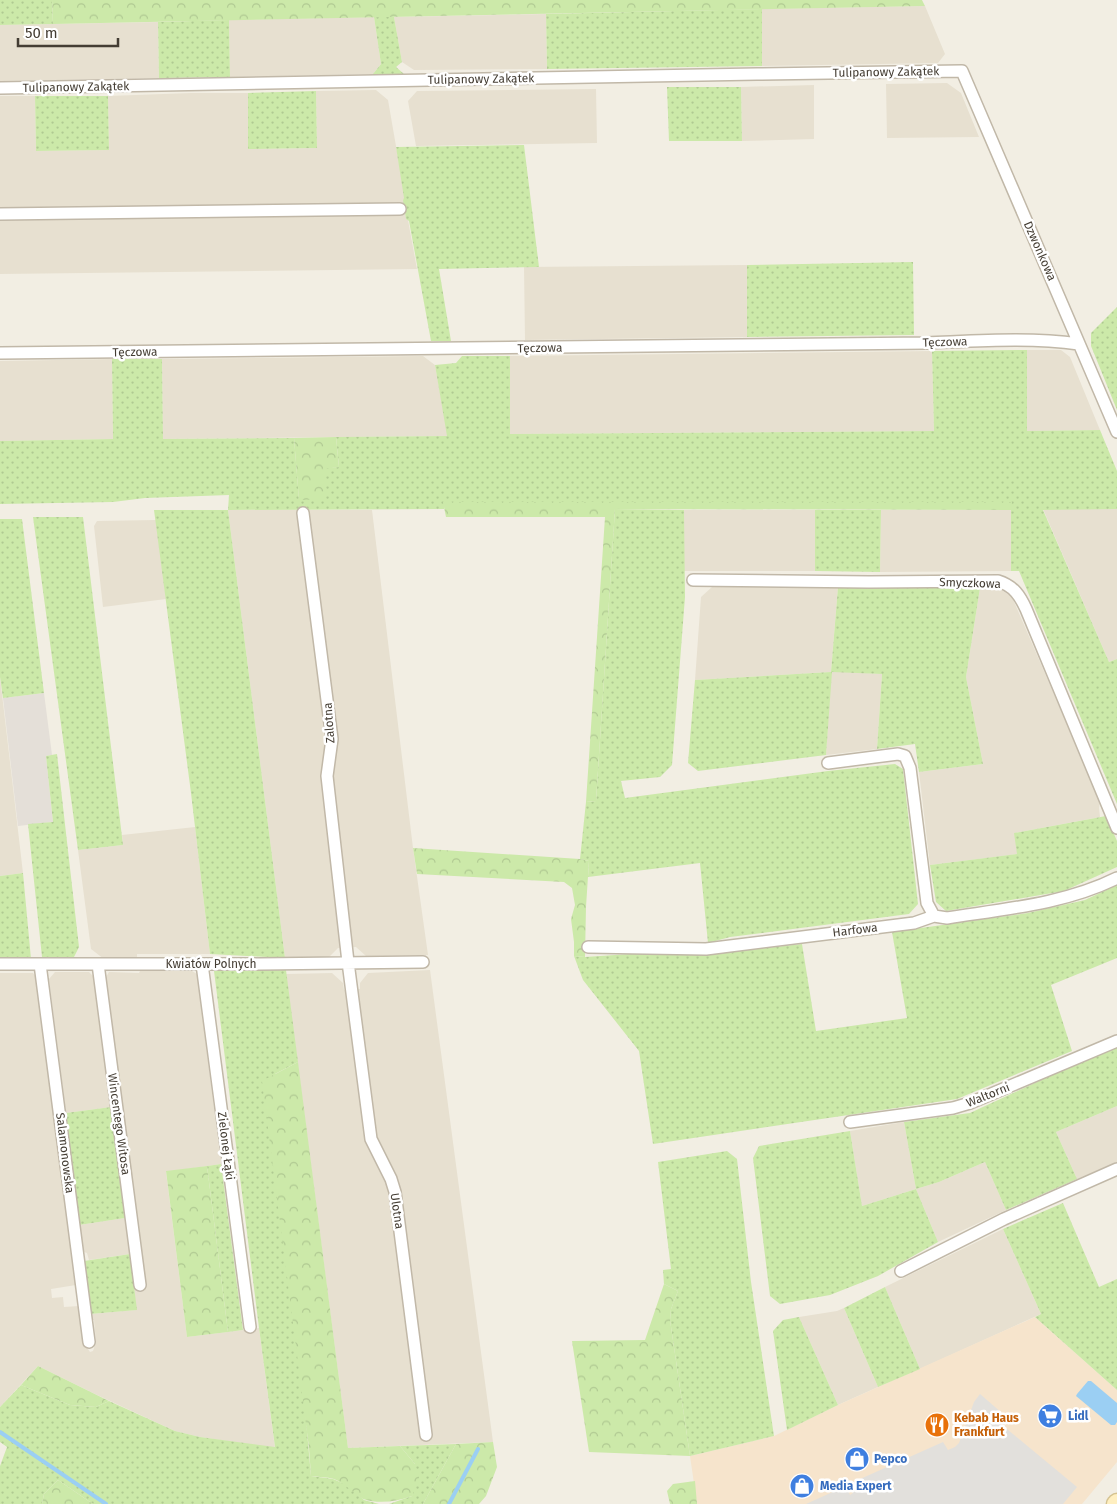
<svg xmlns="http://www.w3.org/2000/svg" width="1117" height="1504" viewBox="0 0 1117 1504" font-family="'Fira Sans',sans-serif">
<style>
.residential{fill:#e7e0d0}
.commercial{fill:#f6e4cc}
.industrial{fill:#e4dfd8}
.grass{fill:url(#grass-dots)}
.forest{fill:url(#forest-crowns)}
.parking{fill:#e2e0dc}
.water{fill:#9bcff3}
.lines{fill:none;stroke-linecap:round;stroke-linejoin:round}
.stream{stroke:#9bcff3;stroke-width:4}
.street-casing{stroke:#c1b8a8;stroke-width:14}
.secondary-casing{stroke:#d4c28f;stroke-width:19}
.street{stroke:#fff;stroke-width:11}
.secondary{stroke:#ffefc0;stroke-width:16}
.labels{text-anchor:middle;stroke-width:5;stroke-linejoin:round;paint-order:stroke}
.street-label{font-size:12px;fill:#443d33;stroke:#fff}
.shop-label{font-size:12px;font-weight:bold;fill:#366cbe;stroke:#fff;text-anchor:start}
.food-label{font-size:12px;font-weight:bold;fill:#c56008;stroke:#fff;text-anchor:start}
</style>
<defs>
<pattern id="grass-dots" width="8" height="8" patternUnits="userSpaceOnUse" patternTransform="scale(1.25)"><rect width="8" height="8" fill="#cce9a9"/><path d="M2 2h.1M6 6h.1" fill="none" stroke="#b0c992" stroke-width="1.8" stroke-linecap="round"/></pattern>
<pattern id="forest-crowns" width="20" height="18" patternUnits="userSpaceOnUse" patternTransform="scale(1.25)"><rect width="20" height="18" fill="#cce9a9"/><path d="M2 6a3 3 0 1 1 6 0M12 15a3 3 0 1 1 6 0" fill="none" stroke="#b0c992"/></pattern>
</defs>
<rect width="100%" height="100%" fill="#f2eee3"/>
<path class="residential" d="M925 6 945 54 938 63 762 66V9Z
M546 14 547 69 414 70 402 62 394 17Z
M374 17 381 64 373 74 230 77 229 20Z
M158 22 159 78 0 81V25Z
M947 83 961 93 979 137 887 138 886 84Z
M814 85V139L742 141 741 87Z
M596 89 597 143 416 146 408 101 417 91Z
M376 90 388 100 405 198 403 200 406 218 408 220 417 269 0 274V96H35L36 151 109 150 108 96 191 93H248L249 149 317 148 316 91Z
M747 265V337L525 340 524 267Z
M1027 350H1061L1070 357 1100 430 1027 431Z
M932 351 934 431 509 434 510 356Z
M423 356 435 365 448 436 163 439 162 359Z
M112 359 113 439 0 441V361Z
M1043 509H1117V659L1109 662Z
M228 510H372L413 848 428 955 366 956 356 947 338 948 329 957 285 958Z
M684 510H815V571H684Z
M881 510H1011V571L880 572Z
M156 520 166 599 103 607 94 526 97 521Z
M712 587H838L831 671 882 674 877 749 826 755 831 672 695 680 701 597Z
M997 587 1012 597 1100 801 1099 808 1100 817 1015 833 1018 854 930 865 919 772 983 764 966 677 980 588Z
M0 677 23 873 0 876Z
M195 827 210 954H137V958L104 959 91 949 78 850 123 845 122 835Z
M430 970 493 1442 348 1448 286 974 332 973 343 983 344 990 360 989V983L368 973Z
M140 971H192L197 974 221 1164 166 1172 187 1337 259 1328 275 1448 200 1437 175 1431 95 1394 38 1366 0 1407V973H33L39 980 76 1285 51 1289 52 1298 63 1297 64 1307 79 1306 84 1343 90 1352 93 1351 96 1342 94 1320H91L90 1314 136 1310 134 1286 146 1284 122 1119 105 979 109 972 139 973Z
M55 972H89L95 978 111 1107 66 1113 49 979Z
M1117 1106V1162L1077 1179 1056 1132Z
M904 1122 916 1189 939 1182 985 1162 1006 1210 938 1242 916 1189 862 1206 850 1131Z
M125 1218 130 1254 89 1260 87 1253 84 1252 83 1250 79 1225Z
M1003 1229 1041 1314 920 1369 885 1287Z
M844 1308 878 1387 838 1405 799 1317 837 1311Z"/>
<path class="commercial" d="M1035 1317 1117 1390V1462L1082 1504H697L690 1456 774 1436 838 1405Z"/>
<path class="industrial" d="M44 693 52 755 46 756 53 822 18 826 3 698Z"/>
<path class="grass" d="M0 0H52L53 24 0 25Z
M762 9V66L547 69 546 14Z
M374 17H394L402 62 396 67 404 74 405 77H373V74L381 64Z
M229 20 230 77 159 78 158 22Z
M667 87H741L742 141H669Z
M316 91 317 148 248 149V93Z
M35 96H108L109 150 36 151Z
M524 145 539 267 439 269 451 341H431L409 221 406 219 403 200 404 198 396 147Z
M913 262 914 335 747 337V265Z
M1117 307V410L1091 346V333Z
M1027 350V431L1100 430 1117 471V509L1043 510 1109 662 1117 659V804L1019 571H1011V502H444V509L228 510 285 958 210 954 191 793 154 510H228L229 495 145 498 113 502 0 504V441L113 439 112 359H162L163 439 294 438 299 499H324V468L339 467 336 437 447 436 435 365 456 363 462 356H510V434L934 431 932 351Z
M615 509 684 510 685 597 672 765 660 777 621 781 625 798 828 771 895 764 903 769 918 904 909 914 730 937 708 943 700 863 588 877 589 861 580 859 586 802 596 801Z
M815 510H881L880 572 815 571Z
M33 517H83L123 845 78 850Z
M0 519H22L44 693 3 698 0 677Z
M838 587 980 588 966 677 983 764 919 772 915 744 877 749 882 674 832 672 826 755 698 771 688 763 695 680 831 672Z
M57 754 79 947 73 959H48L42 957 28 824 53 822 46 756Z
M1106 816 1117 841V867L1064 891 946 911 936 902 930 865 1017 854 1014 833Z
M23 873 31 959H0V876Z
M1117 885V958L1051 985 1072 1051 957 1099 653 1144 639 1051 583 980 574 956 585 957 630 954H714L802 944 816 1031 907 1018 892 932 1028 913 1085 900Z
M286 970 298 1062 275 1074 311 1476 333 1479 347 1485 364 1500 379 1504H93L58 1480 44 1494 42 1504H0V1466L7 1447 0 1442V1407L21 1385 70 1405 96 1407 109 1401 175 1431 200 1437 275 1447 259 1328 214 971Z
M1117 1045V1106L1056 1132 1077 1179 1006 1210 985 1162 939 1182 916 1189 938 1242 878 1276 830 1295 780 1304 770 1296 753 1158 759 1146 850 1131 862 1206 916 1189 904 1122 970 1113Z
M111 1107 125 1218 79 1225 66 1113Z
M727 1151 737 1159 751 1282 774 1436 690 1456 670 1320 671 1309 678 1291 664 1284 663 1270 671 1269 658 1162Z
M221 1164 243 1330 228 1332 207 1166Z
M1063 1203 1099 1287 1117 1279V1390L1035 1317 1041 1314 1003 1229Z
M130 1254 137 1310 90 1314 84 1261Z
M885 1287 920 1369 878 1387 844 1308Z
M799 1317 838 1405 787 1430 773 1331 783 1320Z
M456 1444 423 1504H389L412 1496 415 1464 400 1446Z"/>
<path class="forest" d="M52 0H922L925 6 53 24Z
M336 437 339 467 324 469V499L299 500 294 438Z
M443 502H1012L1011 510 615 509 596 801 586 802 605 517H446Z
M413 848 580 859 589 861 586 907 585 957 574 956V942L571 919 575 905 572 888 564 882 417 874Z
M298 1062 348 1448 400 1446 415 1464 419 1478 412 1496C396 1502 378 1504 363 1499 353 1493 346 1484 334 1479 327 1477 318 1477 311 1476L309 1448 262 1081Z
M207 1166 228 1332 187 1337 166 1171Z
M664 1284 678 1291 671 1309 670 1320 690 1456 589 1452 572 1341 645 1340Z
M38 1366 109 1401 96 1407 70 1405 21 1385Z
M493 1442 497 1467 486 1496 479 1504H423L456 1444Z
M58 1480 93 1504H42L44 1494Z
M695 1481 697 1504H670L667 1491 673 1484Z"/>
<path class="parking" d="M980 1394 1002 1413 996 1420 1077 1487 1063 1504H806L846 1486 850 1495 853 1493 849 1484 943 1442 948 1450 955 1447 959 1443 974 1402Z"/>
<path class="water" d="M1088 1381H1091L1117 1403V1422L1115 1425H1111L1076 1396 1077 1394Z"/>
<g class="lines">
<path class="stream" d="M0 1432 106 1504
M449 1504 478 1449"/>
<defs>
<path id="street" d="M0 88 757 74 962 71C1013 192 1066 312 1117 432
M0 214 400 209
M0 353 927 343C978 341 1029 337 1079 344
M303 513 332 739 327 776 348 962 371 1139 391 1179 395 1192 426 1435
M693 580 869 582 998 581C1014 586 1020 596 1026 609L1117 828
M828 763 898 754 905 756 910 768 927 903 934 916
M588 947 706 949 914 923 934 916 947 918C1004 909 1065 904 1117 878
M0 964H260L423 962
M40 964 89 1342
M98 964 140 1285
M202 964 250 1327
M850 1122 953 1108 970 1103 1117 1041
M901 1271 1004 1219 1117 1169"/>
<path id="secondary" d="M1115 1504 1117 1502"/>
</defs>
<use href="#street" class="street-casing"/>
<use href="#secondary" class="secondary-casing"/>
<use href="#street" class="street"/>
<use href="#secondary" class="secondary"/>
</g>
<defs>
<symbol id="supermarket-disc" viewBox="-11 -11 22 22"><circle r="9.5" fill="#3f7fe0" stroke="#fff"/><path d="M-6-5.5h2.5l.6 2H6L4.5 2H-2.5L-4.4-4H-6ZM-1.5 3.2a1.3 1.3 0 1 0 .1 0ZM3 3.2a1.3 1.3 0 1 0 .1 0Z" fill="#fff"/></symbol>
<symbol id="restaurant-disc" viewBox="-11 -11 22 22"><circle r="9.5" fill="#e8710a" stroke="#fff"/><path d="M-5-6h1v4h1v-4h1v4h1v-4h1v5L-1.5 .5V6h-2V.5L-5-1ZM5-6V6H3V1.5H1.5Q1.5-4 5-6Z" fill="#fff"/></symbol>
<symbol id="shop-disc" viewBox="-11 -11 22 22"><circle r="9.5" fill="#3f7fe0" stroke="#fff"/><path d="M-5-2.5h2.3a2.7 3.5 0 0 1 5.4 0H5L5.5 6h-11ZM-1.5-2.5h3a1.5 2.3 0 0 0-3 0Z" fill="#fff"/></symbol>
</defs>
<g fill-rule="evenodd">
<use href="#supermarket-disc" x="1036" y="1402" width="28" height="28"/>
<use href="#restaurant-disc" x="923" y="1411" width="28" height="28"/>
<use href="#shop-disc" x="843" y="1445" width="28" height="28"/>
<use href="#shop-disc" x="788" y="1472" width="28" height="28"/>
</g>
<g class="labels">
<g class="street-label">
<text transform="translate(886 72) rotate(-1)" y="4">Tulipanowy Zakątek</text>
<text transform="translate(481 79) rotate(-1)" y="4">Tulipanowy Zakątek</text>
<text transform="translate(76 87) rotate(-1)" y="4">Tulipanowy Zakątek</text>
<text transform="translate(1040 251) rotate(66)" y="4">Dzwonkowa</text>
<text transform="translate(945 342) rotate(-2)" y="4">Tęczowa</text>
<text transform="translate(540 348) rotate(-1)" y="4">Tęczowa</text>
<text transform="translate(135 352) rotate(-1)" y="4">Tęczowa</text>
<text transform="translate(970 583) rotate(2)" y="4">Smyczkowa</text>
<text transform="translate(329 723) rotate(-94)" y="4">Zalotna</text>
<text transform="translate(855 930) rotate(-7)" y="4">Harfowa</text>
<text x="211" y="968">Kwiatów Polnych</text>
<text transform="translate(988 1095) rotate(-22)" y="4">Waltorni</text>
<text transform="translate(119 1124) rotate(82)" y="4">Wincentego Witosa</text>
<text transform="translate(226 1146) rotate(83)" y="4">Zielonej Łąki</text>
<text transform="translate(65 1153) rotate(83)" y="4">Salamonowska</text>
<text transform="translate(397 1211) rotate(82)" y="4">Ulotna</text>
</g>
<g class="shop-label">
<text x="1068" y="1420">Lidl</text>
<text x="874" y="1463">Pepco</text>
<text x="820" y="1490">Media Expert</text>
</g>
<g class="food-label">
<text x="954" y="1422">Kebab Haus<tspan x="954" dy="14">Frankfurt</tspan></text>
</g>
</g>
<path d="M18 38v8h100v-8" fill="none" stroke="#443d33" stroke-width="2.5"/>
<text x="25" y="38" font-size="15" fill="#443d33" stroke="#ffffff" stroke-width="4" paint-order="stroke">50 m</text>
</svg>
